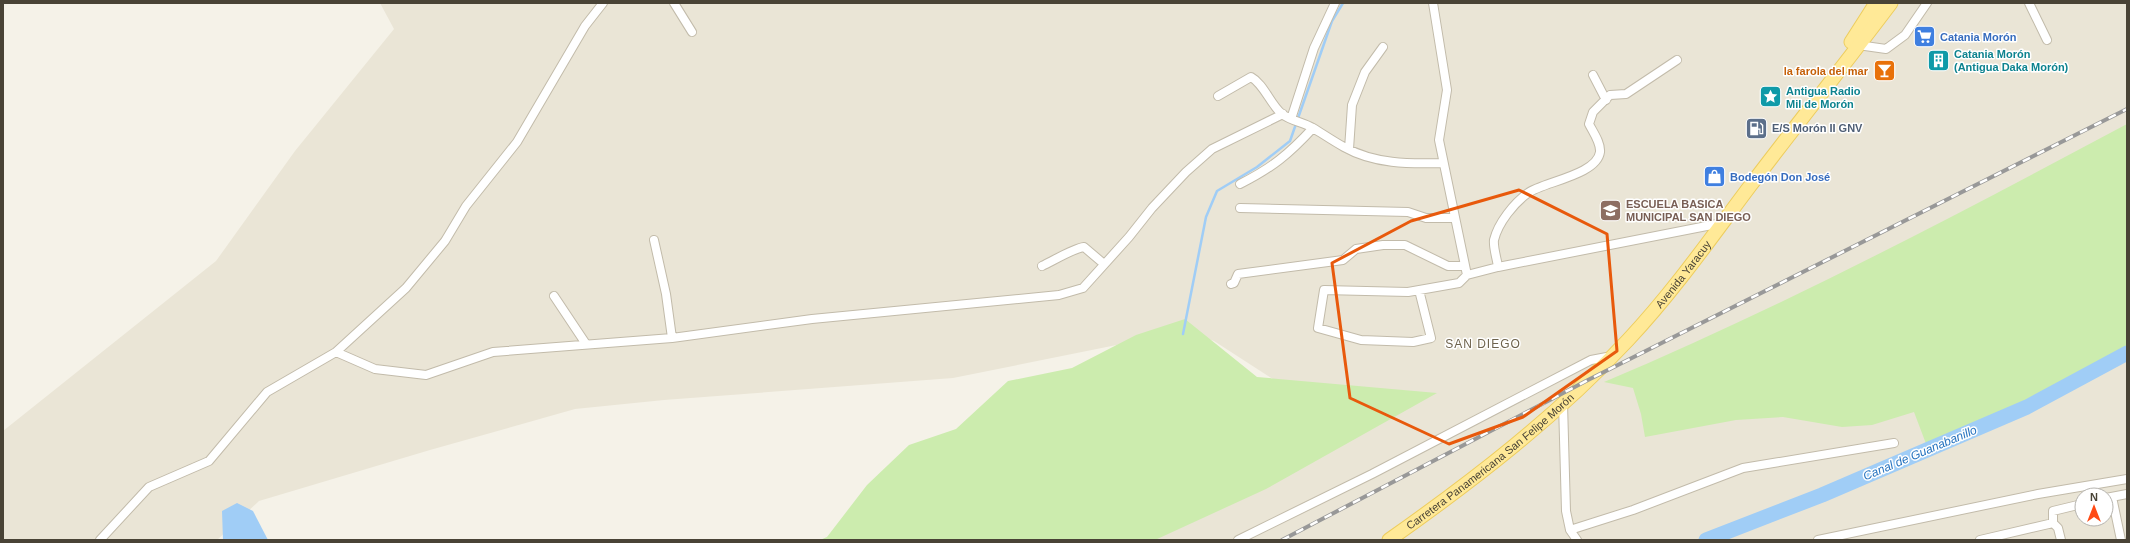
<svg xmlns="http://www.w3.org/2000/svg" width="2130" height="543" viewBox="0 0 2130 543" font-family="Helvetica,sans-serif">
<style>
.residential{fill:#eae5d6;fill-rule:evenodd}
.green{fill:#ccecae}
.water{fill:#a0cdf6}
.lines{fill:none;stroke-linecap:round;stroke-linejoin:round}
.stream{stroke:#a0cdf6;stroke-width:2.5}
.river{stroke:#a0cdf6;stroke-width:15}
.minor-casing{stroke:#c2bbaa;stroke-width:10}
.primary-casing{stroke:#edcd5e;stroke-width:15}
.minor{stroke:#fff;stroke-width:8}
.primary{stroke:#ffe997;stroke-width:13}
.rail-casing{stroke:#989898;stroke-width:4}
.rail{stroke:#fff;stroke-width:2.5;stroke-dasharray:8;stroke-linecap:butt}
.marked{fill:none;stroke:#e8590c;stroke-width:3;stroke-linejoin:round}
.labels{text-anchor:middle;stroke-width:3;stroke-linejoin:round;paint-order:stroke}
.shop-label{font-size:11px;font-weight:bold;fill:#366cbe;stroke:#fff;text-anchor:start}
.culture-label{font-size:11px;font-weight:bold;fill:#0d838f;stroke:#fff;text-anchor:start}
.food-label{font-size:11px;font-weight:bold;fill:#c56008;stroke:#fff;text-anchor:end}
.service-label{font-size:11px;font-weight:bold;fill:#4e5e75;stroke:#fff;text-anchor:start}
.education-label{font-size:11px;font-weight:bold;fill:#785e54;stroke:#fff;text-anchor:start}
.street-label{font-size:11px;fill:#494336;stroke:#fff}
.neighbourhood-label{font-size:12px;letter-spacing:1px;fill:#6d624c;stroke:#fff}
.water-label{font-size:12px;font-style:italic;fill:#2673bf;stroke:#fff}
</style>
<rect width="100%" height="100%" fill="#f5f2e8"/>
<path class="residential" d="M380 3H2127V540H1112L1296 394 1214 341 1186 331 953 378 664 400 575 409 430 450 259 501 217 540H3V431L216 261 295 151 394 29ZM2082 495H2106V519H2082Z"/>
<path class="green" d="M2127 124V353L2027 407 1928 449 1914 412 1872 425 1842 427 1783 417 1736 420 1645 437 1641 414 1633 388 1604 382C1784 306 1955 216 2127 124Z
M1185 319 1257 377 1437 393 1266 489 1155 540H820L827 537 867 485 909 445 956 429 1008 381 1072 368 1136 335Z"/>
<path class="water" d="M237 503 253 511 268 540H223L222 511Z"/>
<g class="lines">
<path class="stream" d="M1183 334 1206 217 1217 191 1257 167 1290 141 1332 21 1343 3"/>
<path class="river" d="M1706 540 1822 495 2027 407 2127 353"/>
<defs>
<path id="minor" d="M674 3 692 32
M1433 3 1447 90 1439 140 1467 275 1498 267
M2029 3 2047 40
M1858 45 1886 49 1905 35 1927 3
M1677 60 1626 94 1610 95 1593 112 1589 124C1593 132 1601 143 1600 152 1597 175 1543 182 1528 193 1514 203 1498 223 1494 240 1493 247 1497 259 1498 267L1722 223
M1593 75 1606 100
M1218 96 1251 77C1264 84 1270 104 1282 114 1291 121 1303 122 1313 128 1323 134 1333 141 1344 147 1374 164 1409 164 1442 163
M1291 119 1314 48 1335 3
M1349 149 1352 105 1365 72 1383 47
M1240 184C1272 168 1289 154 1313 128
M1240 208 1408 212 1426 218H1454
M654 240 666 294 672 338
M1042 266C1053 261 1074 248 1084 247L1104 264
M1231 284 1234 283 1238 274 1343 260 1356 249 1383 245H1405L1448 266H1465
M1419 290 1431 338 1413 342 1361 340 1318 328 1324 290 1408 292 1459 283 1467 275
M554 296 586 344
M336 352 406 288 445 241 466 206 517 142 585 26 603 3
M1563 403 1566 511 1570 530 1577 540
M2112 497 2121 540
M2106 498 2127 494
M2053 523 2058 528 2061 540
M1570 530 1633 510 1743 468 1894 443
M100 540 149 487 209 461 267 392 336 352 375 369 426 375 493 352 672 338 812 319 1059 295 1083 288 1129 237 1152 208 1186 172 1212 149 1283 114
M1238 540 1372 474 1591 360 1612 356
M1818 540 2038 494 2127 479
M1980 540 2053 523V511L2082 504"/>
<g id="primary">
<path d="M1851 42 1876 3"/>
<path id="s1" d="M1389 540C1474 480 1557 416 1628 340 1673 292 1711 238 1750 186 1797 124 1845 64 1891 3"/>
</g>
</defs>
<use href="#minor" class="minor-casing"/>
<use href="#primary" class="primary-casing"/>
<use href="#minor" class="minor"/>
<use href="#primary" class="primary"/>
<defs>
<path id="rail" d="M1282 540 1588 380 2127 109"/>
</defs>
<use href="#rail" class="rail-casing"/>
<use href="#rail" class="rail"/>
</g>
<path class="marked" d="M1519 190 1607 234 1617 351 1523 417 1449 444 1350 398 1332 263 1411 221Z"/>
<defs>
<symbol id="supermarket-square" viewBox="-11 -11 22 22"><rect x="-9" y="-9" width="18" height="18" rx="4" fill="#3f7fe0" stroke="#fff"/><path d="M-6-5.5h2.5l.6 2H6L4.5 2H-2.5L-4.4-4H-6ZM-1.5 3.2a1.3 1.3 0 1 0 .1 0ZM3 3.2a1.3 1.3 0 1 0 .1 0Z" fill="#fff"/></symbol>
<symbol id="building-square" viewBox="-11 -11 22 22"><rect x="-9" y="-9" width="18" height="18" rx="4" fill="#0f9aa8" stroke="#fff"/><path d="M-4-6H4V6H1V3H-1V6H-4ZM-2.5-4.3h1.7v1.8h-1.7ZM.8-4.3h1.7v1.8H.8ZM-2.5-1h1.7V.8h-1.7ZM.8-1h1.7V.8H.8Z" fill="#fff"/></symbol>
<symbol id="bar-square" viewBox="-11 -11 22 22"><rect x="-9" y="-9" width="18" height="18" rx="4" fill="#e8710a" stroke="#fff"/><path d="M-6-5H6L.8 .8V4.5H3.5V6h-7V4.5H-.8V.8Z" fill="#fff"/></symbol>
<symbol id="sight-square" viewBox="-11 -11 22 22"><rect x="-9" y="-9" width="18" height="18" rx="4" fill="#0f9aa8" stroke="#fff"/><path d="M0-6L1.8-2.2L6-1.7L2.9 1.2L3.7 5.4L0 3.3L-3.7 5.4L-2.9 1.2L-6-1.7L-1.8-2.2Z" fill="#fff"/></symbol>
<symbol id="fuel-square" viewBox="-11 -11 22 22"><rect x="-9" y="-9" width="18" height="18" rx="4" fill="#5c6f8a" stroke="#fff"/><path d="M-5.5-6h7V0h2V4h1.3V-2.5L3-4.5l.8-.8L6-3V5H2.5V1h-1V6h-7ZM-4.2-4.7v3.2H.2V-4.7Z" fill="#fff"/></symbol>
<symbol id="shop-square" viewBox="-11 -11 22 22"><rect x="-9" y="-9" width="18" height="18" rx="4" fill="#3f7fe0" stroke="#fff"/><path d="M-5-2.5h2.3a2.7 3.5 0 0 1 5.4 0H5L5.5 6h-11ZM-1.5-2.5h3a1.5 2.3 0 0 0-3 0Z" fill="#fff"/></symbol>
<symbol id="school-square" viewBox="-11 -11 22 22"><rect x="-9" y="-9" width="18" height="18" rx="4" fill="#8d6e63" stroke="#fff"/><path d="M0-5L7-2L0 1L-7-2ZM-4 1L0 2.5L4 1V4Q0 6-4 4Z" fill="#fff"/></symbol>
</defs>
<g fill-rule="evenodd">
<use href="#supermarket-square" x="1912" y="24" width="25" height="25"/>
<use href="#building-square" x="1926" y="48" width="25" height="25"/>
<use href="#bar-square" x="1872" y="58" width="25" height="25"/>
<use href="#sight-square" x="1758" y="84" width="25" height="25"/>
<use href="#fuel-square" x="1744" y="116" width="25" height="25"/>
<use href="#shop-square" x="1702" y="164" width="25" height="25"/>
<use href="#school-square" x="1598" y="198" width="25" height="25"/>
</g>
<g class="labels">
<g class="shop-label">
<text x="1940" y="41">Catania Morón</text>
<text x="1730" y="181">Bodegón Don José</text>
</g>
<g class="culture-label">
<text x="1954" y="58">Catania Morón<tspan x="1954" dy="13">(Antigua Daka Morón)</tspan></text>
<text x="1786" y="95">Antigua Radio<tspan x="1786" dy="13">Mil de Morón</tspan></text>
</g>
<g class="food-label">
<text x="1868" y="75">la farola del mar</text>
</g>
<g class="service-label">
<text x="1772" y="132">E/S Morón II GNV</text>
</g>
<g class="education-label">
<text x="1626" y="208">ESCUELA BASICA<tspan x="1626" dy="13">MUNICIPAL SAN DIEGO</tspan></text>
</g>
<g class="street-label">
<text dy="4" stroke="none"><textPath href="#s1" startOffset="398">Avenida Yaracuy</textPath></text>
<text dy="4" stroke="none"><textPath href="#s1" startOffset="128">Carretera Panamericana San Felipe Morón</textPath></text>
</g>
<g class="neighbourhood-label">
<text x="1483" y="348">SAN DIEGO</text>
</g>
<g class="water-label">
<text transform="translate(1920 453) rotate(-23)" y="4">Canal de Guanabanillo</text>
</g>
</g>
<rect width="2130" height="543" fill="none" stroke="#494336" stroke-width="8"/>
<g transform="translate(2094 507)"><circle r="19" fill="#ffffff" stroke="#b6b4af"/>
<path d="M0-3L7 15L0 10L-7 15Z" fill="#ff4a15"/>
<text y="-6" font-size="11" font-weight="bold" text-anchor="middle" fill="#494336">N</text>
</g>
</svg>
